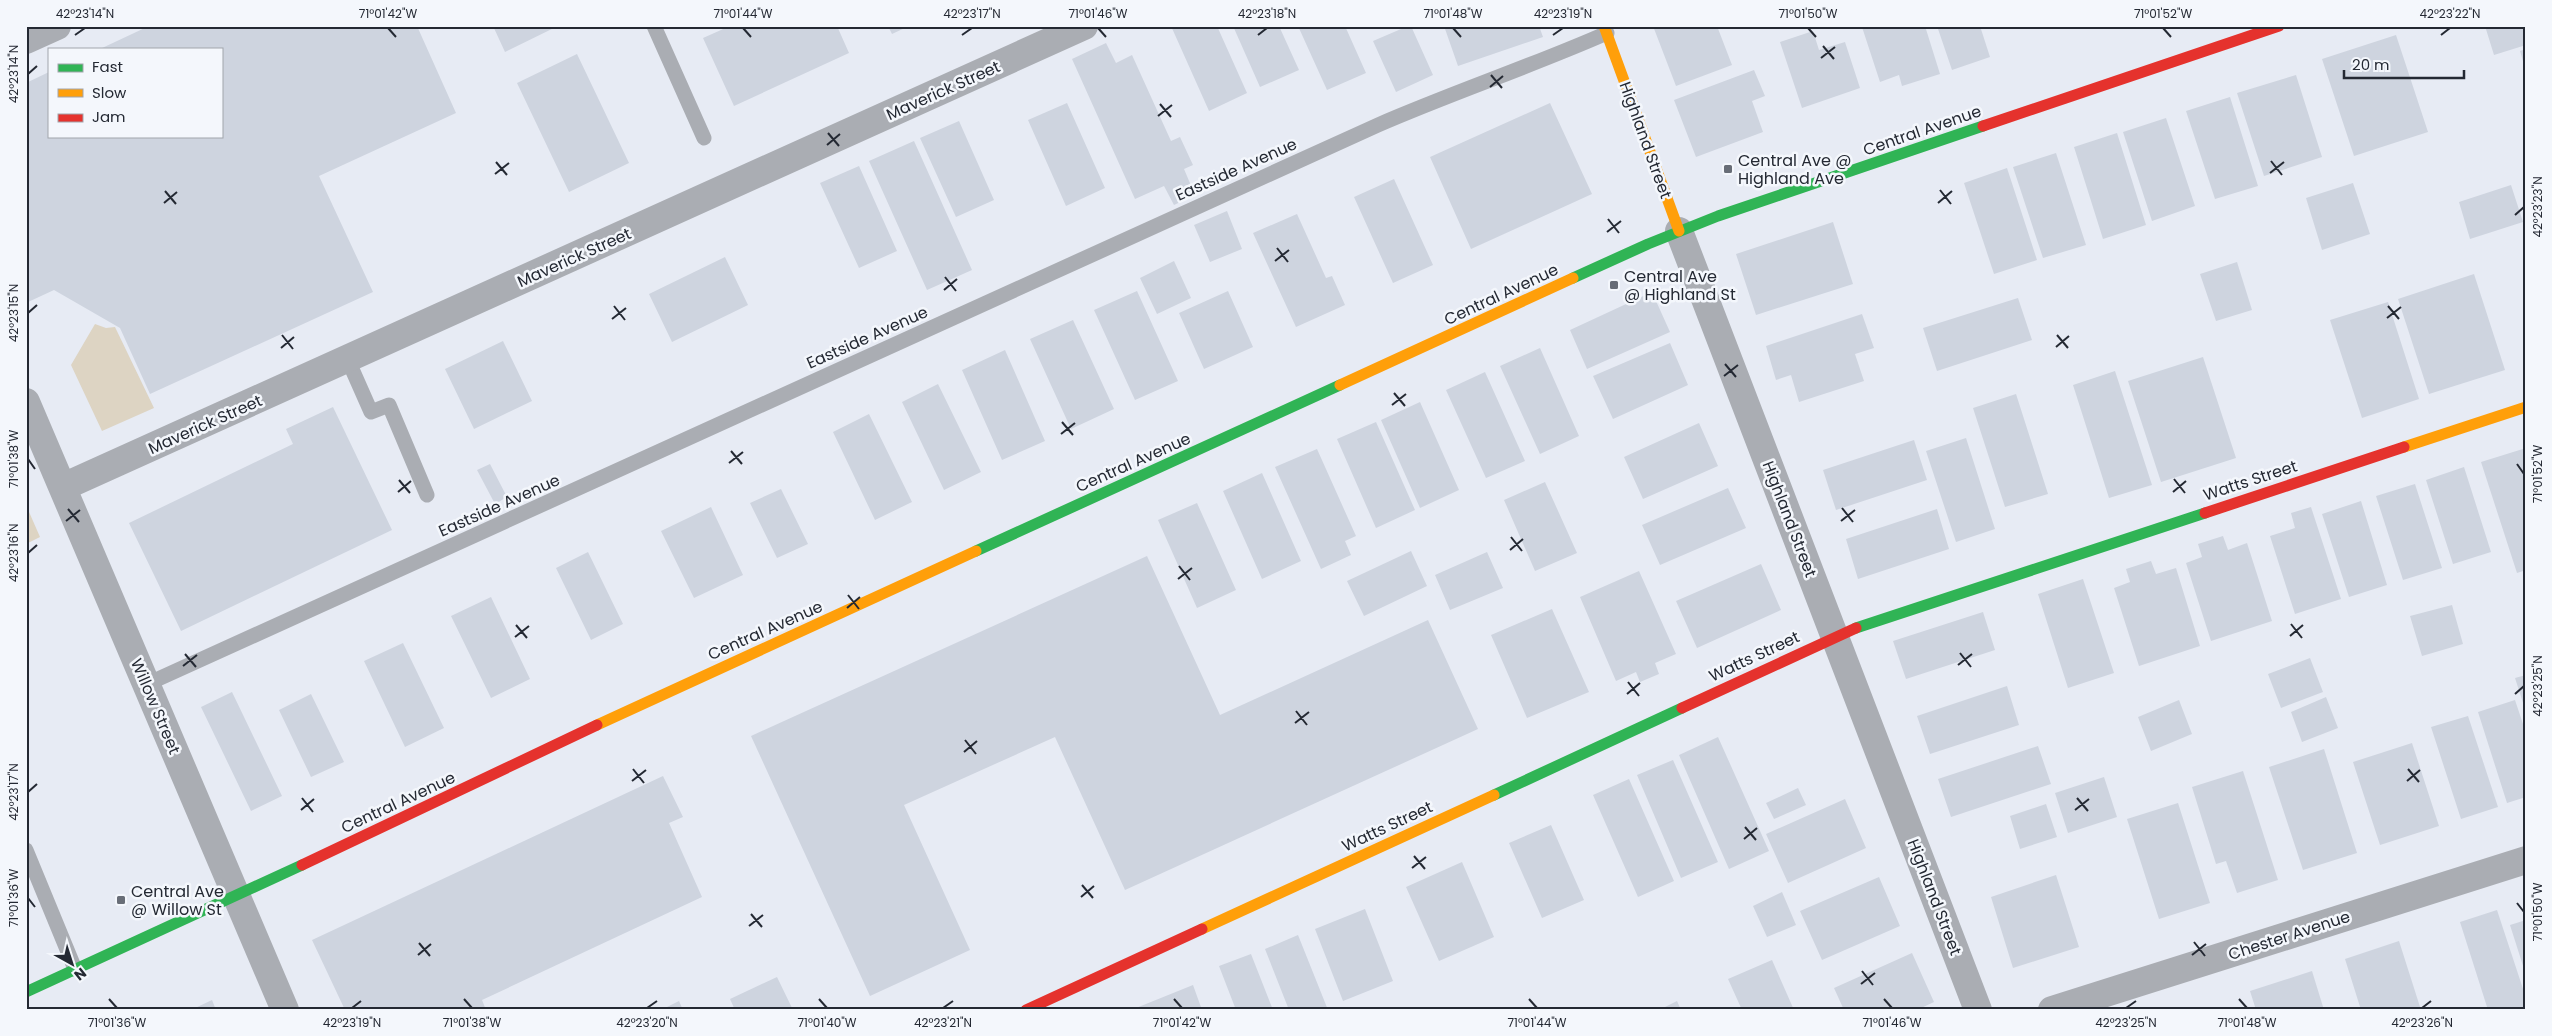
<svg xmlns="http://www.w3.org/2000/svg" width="2552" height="1036" viewBox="0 0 2552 1036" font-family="Poppins,sans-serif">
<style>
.green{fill:#ddd4c3}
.building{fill:#ced4df}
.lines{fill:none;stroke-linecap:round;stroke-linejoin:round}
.lane{stroke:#aaadb3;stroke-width:15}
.street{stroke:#aaadb3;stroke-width:28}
.fast{stroke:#30b455;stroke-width:11}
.slow{stroke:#ff9f0a;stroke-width:11}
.jam{stroke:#e5322d;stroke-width:11}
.ticks{fill:none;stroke:#242933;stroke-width:2}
.poi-dot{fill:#686d77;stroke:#f4f7fc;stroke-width:2}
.labels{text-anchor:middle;stroke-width:5;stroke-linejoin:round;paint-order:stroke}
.street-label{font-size:16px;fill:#242933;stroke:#f4f7fc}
.poi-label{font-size:16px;fill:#242933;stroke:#f4f7fc;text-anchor:start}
.neatline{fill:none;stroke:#242933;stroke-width:2}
.ticks-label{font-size:12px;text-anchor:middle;fill:#242933}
</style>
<rect width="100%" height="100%" fill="#e7ebf4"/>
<path class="green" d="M95 324 106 328 115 327 154 408 102 431 71 365Z
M26 505 40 537 26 544Z"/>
<path class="building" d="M149 26H417L456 113 319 176 373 292 150 394 120 328 54 290 26 303V83L49 72V136H221V49H100Z
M493 26H558L505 52Z
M730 26H837L849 53 734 106 703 38Z
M888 26H909L892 34Z
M1171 26H1217L1247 93 1209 111Z
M1233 26H1279L1299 70 1260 87Z
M1298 26H1345L1366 73 1327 90Z
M1408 26H1411L1433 75 1396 92 1373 41Z
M1444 26H1539L1543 37 1458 66Z
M1653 26H1717L1732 65 1676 86Z
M1925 26 1940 74 1902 86 1899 75 1880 82 1862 27Z
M1937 26H1980L1990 57 1952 70Z
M2485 26H2526V45L2494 55Z
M1813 31 1819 50 1845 42 1860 88 1802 108 1780 42Z
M2396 35 2428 132 2354 156 2322 59Z
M1106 43 1116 63 1132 55 1171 141 1180 137 1193 165 1184 169 1195 195 1174 205 1164 186 1135 199 1072 59Z
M2526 49V67L2525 68 2520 51Z
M577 54 629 163 569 192 517 83Z
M1754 70 1765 96 1752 101 1763 132 1696 157 1674 100Z
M2296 75 2322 157 2264 176 2237 93Z
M2230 97 2258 186 2215 199 2186 111Z
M1067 103 1105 188 1066 206 1028 120Z
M1550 103 1592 194 1471 249 1430 157Z
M2166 118 2195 206 2152 221 2123 132Z
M959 121 994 200 956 217 920 138Z
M2117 133 2146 225 2103 239 2074 147Z
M914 141 972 270 927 290 869 161Z
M2056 153 2086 245 2043 258 2013 167Z
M859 166 897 251 859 268 820 183Z
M2007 168 2037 260 1994 274 1964 183Z
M1394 179 1433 265 1393 283 1354 197Z
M2353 183 2370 234 2322 250 2306 198Z
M2511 185 2523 222 2470 239 2459 202Z
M1227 211 1242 249 1210 262 1194 225Z
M1297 214 1326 278 1332 276 1345 305 1296 327 1253 233Z
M1833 222 1853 284 1756 315 1736 254Z
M725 257 748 305 672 342 649 294Z
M1174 261 1191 298 1157 314 1140 278Z
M2237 262 2252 310 2216 321 2200 274Z
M2474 274 2505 370 2429 394 2398 299Z
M1137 291 1178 381 1135 400 1094 310Z
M1228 291 1253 347 1204 369 1179 313Z
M1652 292 1670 332 1587 369 1570 330Z
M2018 298 2032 340 1937 371 1923 328Z
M2388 302 2419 399 2362 418 2330 320Z
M1862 314 1874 348 1855 354 1864 381 1799 402 1791 375 1776 380 1766 346Z
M1073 320 1114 409 1071 429 1030 339Z
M503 341 532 401 474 429 445 369Z
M1670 343 1688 385 1613 419 1593 376Z
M1540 348 1579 436 1540 454 1500 366Z
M1005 350 1045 441 1002 460 962 370Z
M2203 357 2236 458 2161 482 2128 381Z
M2115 371 2152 485 2109 498 2073 385Z
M1485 372 1525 461 1486 478 1446 390Z
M938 384 981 472 944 490 902 402Z
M2016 394 2048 494 2005 507 1973 408Z
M1420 402 1459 490 1420 508 1381 420Z
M333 407 392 530 181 631 129 523 293 444 286 429Z
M869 414 912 502 875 520 833 432Z
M1376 422 1415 510 1376 528 1337 439Z
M1699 423 1718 466 1643 499 1624 457Z
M1966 438 1995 529 1956 542 1926 451Z
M1914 440 1927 480 1836 510 1823 470Z
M2526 448V570L2517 573 2481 462Z
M1317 449 1356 536 1345 541 1351 555 1321 569 1275 467Z
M490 464 507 497 495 504 477 470Z
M2464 467 2491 552 2453 564 2426 480Z
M1262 473 1301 561 1262 579 1223 491Z
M1545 482 1577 553 1535 571 1504 500Z
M2415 484 2442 568 2403 580 2376 496Z
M1728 488 1746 528 1660 565 1642 525Z
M781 489 808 544 777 558 750 503Z
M2361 501 2387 585 2349 597 2322 514Z
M1197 503 1236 590 1197 608 1158 520Z
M711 507 743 575 694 598 661 531Z
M2311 507 2341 599 2295 614 2270 536 2295 528 2291 513Z
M1937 509 1949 549 1858 579 1846 539Z
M2223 536 2228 550 2247 543 2272 621 2211 641 2186 563 2202 557 2198 544Z
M1411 551 1427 586 1364 616 1347 581Z
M588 552 623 624 591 640 556 568Z
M1487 552 1503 588 1450 610 1435 575Z
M1147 556 1220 715 1428 620 1478 729 1125 890 1055 737 904 805 970 950 870 996 751 736Z
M2151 561 2156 574 2176 568 2200 646 2139 666 2114 588 2130 582 2126 569Z
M1761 564 1781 610 1697 648 1676 601Z
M1639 571 1676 654 1655 663 1659 674 1640 682 1636 672 1616 681 1580 597Z
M2083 579 2114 673 2068 688 2038 594Z
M491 597 530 679 491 698 451 616Z
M2452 605 2463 644 2422 656 2410 616Z
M1552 609 1589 692 1527 718 1491 635Z
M1983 612 1995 650 1906 679 1893 641Z
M403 643 444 728 405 747 364 661Z
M2310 658 2323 692 2281 708 2268 674Z
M2526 675V709H2525L2515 678Z
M2007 686 2019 725 1930 754 1917 716Z
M232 692 282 796 251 811 201 707Z
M311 694 344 762 311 777 279 710Z
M2326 697 2338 728 2302 742 2291 712Z
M2179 700 2192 734 2151 751 2138 717Z
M2515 700 2526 733V797L2507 803 2478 712Z
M2468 716 2498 807 2461 819 2431 727Z
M1718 737 1769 851 1729 869 1679 755Z
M2412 743 2439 826 2380 845 2353 762Z
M2038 746 2051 784 1951 817 1938 779Z
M2324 749 2357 853 2303 870 2269 767Z
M1673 760 1718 862 1681 878 1637 775Z
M2243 771 2278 880 2237 893 2226 861 2216 864 2192 787Z
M663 776 683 817 669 823 702 897 482 1000 486 1010H345L312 940Z
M2104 777 2117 817 2068 833 2055 793Z
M1629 779 1674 881 1638 897 1593 795Z
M1798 788 1806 805 1774 819 1766 803Z
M1845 799 1866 848 1788 883 1766 834Z
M2178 803 2210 903 2159 919 2127 819Z
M2046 804 2057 837 2020 849 2010 816Z
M1551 825 1584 900 1542 918 1509 843Z
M1462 862 1494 937 1439 961 1406 887Z
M2056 875 2079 947 2013 968 1991 897Z
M1879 877 1900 926 1822 960 1800 911Z
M1782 892 1796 925 1767 937 1753 906Z
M1365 909 1393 981 1343 1001 1315 929Z
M2497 910 2526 998V1010H2488L2460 922Z
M2526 920V969H2524L2510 925Z
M1298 935 1328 1010H1289L1265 949Z
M2399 941 2421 1010H2361L2345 959Z
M1912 953 1934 1002 1917 1010H1844L1834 988Z
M1251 954 1273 1010H1236L1219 966Z
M1772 960 1794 1010H1742L1728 979Z
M2312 971 2324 1010H2256L2250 991Z
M777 977 793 1010H735L730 999Z
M1193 985 1202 1010H1137L1136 1008Z
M212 1000 216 1010H191Z
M679 1001 683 1010H661Z
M1677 1001 1681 1010H1659Z"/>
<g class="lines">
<path class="lane" d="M654 26 704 138
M348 360 371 412 389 405 427 495
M147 684 1378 125C1454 92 1532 66 1607 33
M26 850 75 969"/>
<path class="street" d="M26 40 57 26
M1679 231 1978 1010
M26 402 285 1010
M63 487 1084 26
M2052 1010 2526 860"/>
<path class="fast" d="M1573 278 1648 244 1718 216 1983 126
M976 551 1340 385
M1856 628 2205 513
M1494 795 1682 708
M26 992 302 865"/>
<path class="slow" d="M1604 26 1679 231
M1340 385 1573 278
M2404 447 2526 407
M597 725 976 551
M1202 929 1494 795"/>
<path class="jam" d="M1983 126 2279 26
M2205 513 2404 447
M1682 708 1856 628
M302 865 597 725
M1026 1010 1202 929"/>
</g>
<path class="ticks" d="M388 28 396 37M743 28 751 37M1098 28 1106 37M1453 28 1461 37M1808 28 1816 37M2163 28 2171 37M75 35 85 28M962 35 972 28M1258 35 1267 28M1553 35 1563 28M2441 35 2450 28M1823 46 1834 59M1821 58 1835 47M28 74 37 66M1491 75 1502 88M1490 87 1503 76M1160 104 1171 117M1158 116 1172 105M828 133 839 146M827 145 840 134M2271 161 2282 175M496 162 507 175M2270 173 2284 162M495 174 509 163M1940 190 1951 204M165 191 176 204M164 203 177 192M1938 203 1952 191M2515 215 2524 207M1608 219 1619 233M1607 232 1621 221M1277 248 1288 262M1275 261 1289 250M945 277 956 291M944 290 957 279M614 306 625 320M2388 306 2399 319M28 313 37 305M2387 318 2401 307M612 319 626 308M282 335 293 349M2057 335 2068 348M2056 347 2069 336M281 348 294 337M1725 364 1736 377M1724 376 1738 365M1394 393 1405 406M1392 405 1406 394M1062 422 1073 435M1061 434 1075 423M731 451 742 464M28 459 35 469M729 463 743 452M2517 464 2524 474M2174 479 2185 493M399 480 410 493M398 492 411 481M2173 492 2186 481M1842 508 1853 522M68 509 79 522M66 521 80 510M1841 521 1855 510M1511 537 1522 551M1510 550 1523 539M28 553 37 545M1179 566 1190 580M1178 579 1192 568M848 595 859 609M847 608 860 597M2291 624 2302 638M516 625 527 638M2290 636 2303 625M515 637 529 626M1960 653 1971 667M185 654 196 667M1958 665 1972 654M183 666 197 655M1628 682 1639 696M1627 694 1640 683M2515 694 2524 686M1296 711 1307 725M1295 723 1309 712M965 740 976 754M964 752 977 741M633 769 644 783M2408 769 2419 782M632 781 646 770M2407 781 2420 770M28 792 37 784M302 798 313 812M2077 798 2088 811M301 810 314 799M2075 810 2089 799M1745 827 1756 840M1744 839 1757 828M1414 856 1425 869M1412 868 1426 857M1082 885 1093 898M1081 897 1094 886M28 898 35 907M2517 903 2524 912M751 914 762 927M749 926 763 915M2194 942 2205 956M419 943 430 956M418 955 431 944M2192 955 2206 944M1862 971 1873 985M1861 984 1875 973M109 999 117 1008M464 999 472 1008M819 999 827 1008M1174 999 1182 1008M1529 999 1537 1008M1884 999 1892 1008M2239 999 2247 1008M352 1008 361 1001M647 1008 657 1001M943 1008 953 1001M2126 1008 2136 1001M2422 1008 2431 1001"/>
<g class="poi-dot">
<rect x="1723" y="164" width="10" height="10" rx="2.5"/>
<rect x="1609" y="280" width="10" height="10" rx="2.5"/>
<rect x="116" y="895" width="10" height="10" rx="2.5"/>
</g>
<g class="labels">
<g class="street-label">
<text transform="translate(943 90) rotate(-24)" y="6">Maverick Street</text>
<text transform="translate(1922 130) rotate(-19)" y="6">Central Avenue</text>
<text transform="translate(1646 140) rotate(70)" y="6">Highland Street</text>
<text transform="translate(1236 169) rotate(-24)" y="6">Eastside Avenue</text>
<text transform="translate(574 257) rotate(-24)" y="6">Maverick Street</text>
<text transform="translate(1501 294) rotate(-25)" y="6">Central Avenue</text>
<text transform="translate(867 337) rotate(-24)" y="6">Eastside Avenue</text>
<text transform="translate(205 424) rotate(-24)" y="6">Maverick Street</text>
<text transform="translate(1133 462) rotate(-24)" y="6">Central Avenue</text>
<text transform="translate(2250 480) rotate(-18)" y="6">Watts Street</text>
<text transform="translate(499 505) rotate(-24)" y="6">Eastside Avenue</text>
<text transform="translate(1790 519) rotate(69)" y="6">Highland Street</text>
<text transform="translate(765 630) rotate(-24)" y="6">Central Avenue</text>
<text transform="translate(1754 656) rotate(-25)" y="6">Watts Street</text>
<text transform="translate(156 706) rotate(67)" y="6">Willow Street</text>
<text transform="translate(398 802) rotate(-25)" y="6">Central Avenue</text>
<text transform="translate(1387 826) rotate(-25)" y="6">Watts Street</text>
<text transform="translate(1935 897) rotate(69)" y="6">Highland Street</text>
<text transform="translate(2289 935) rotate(-18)" y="6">Chester Avenue</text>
</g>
<g class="poi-label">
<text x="1738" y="166">Central Ave @<tspan x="1738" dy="18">Highland Ave</tspan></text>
<text x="1624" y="282">Central Ave<tspan x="1624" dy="18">@ Highland St</tspan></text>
<text x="131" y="897">Central Ave<tspan x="131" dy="18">@ Willow St</tspan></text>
</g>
</g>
<rect width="2552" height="1036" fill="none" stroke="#f4f7fc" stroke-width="55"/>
<rect x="48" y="48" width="175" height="90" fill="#f4f7fc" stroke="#a1a5ac"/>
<rect x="58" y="64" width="25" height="8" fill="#30b455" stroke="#a1a5ac"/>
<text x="92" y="72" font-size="15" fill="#242933">Fast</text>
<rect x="58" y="89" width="25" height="8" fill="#ff9f0a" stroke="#a1a5ac"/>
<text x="92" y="98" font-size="15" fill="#242933">Slow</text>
<rect x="58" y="114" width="25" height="8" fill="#e5322d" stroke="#a1a5ac"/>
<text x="92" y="122" font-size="15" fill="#242933">Jam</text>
<g transform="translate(72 964) rotate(141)" stroke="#f4f7fc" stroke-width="4" paint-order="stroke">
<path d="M0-4L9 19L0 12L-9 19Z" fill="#242933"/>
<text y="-8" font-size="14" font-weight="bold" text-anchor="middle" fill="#242933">N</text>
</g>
<path d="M2344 70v8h120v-8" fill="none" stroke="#242933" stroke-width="2.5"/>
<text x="2352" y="70" font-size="15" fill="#242933" stroke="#f4f7fc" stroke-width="4" paint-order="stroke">20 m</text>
<rect x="28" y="28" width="2496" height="980" class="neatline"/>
<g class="ticks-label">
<text x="85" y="18">42°23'14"N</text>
<text x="388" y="18">71°01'42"W</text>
<text x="743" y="18">71°01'44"W</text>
<text x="972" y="18">42°23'17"N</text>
<text x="1098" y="18">71°01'46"W</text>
<text x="1267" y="18">42°23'18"N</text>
<text x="1453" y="18">71°01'48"W</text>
<text x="1563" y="18">42°23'19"N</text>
<text x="1808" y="18">71°01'50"W</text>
<text x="2163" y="18">71°01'52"W</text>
<text x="2450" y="18">42°23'22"N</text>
<text transform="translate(14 74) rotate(-90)" y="4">42°23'14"N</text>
<text transform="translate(2538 207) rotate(-90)" y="4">42°23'23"N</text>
<text transform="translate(14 313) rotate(-90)" y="4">42°23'15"N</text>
<text transform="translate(14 459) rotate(-90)" y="4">71°01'38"W</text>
<text transform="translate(2538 474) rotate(-90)" y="4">71°01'52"W</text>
<text transform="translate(14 553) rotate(-90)" y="4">42°23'16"N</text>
<text transform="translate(2538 686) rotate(-90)" y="4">42°23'25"N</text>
<text transform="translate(14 792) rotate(-90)" y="4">42°23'17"N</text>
<text transform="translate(14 898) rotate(-90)" y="4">71°01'36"W</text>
<text transform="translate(2538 912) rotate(-90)" y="4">71°01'50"W</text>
<text x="117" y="1027">71°01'36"W</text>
<text x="352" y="1027">42°23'19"N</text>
<text x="472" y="1027">71°01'38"W</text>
<text x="647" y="1027">42°23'20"N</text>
<text x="827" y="1027">71°01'40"W</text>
<text x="943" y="1027">42°23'21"N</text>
<text x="1182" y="1027">71°01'42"W</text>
<text x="1537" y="1027">71°01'44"W</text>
<text x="1892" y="1027">71°01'46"W</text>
<text x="2126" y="1027">42°23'25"N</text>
<text x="2247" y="1027">71°01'48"W</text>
<text x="2422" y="1027">42°23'26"N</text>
</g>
</svg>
